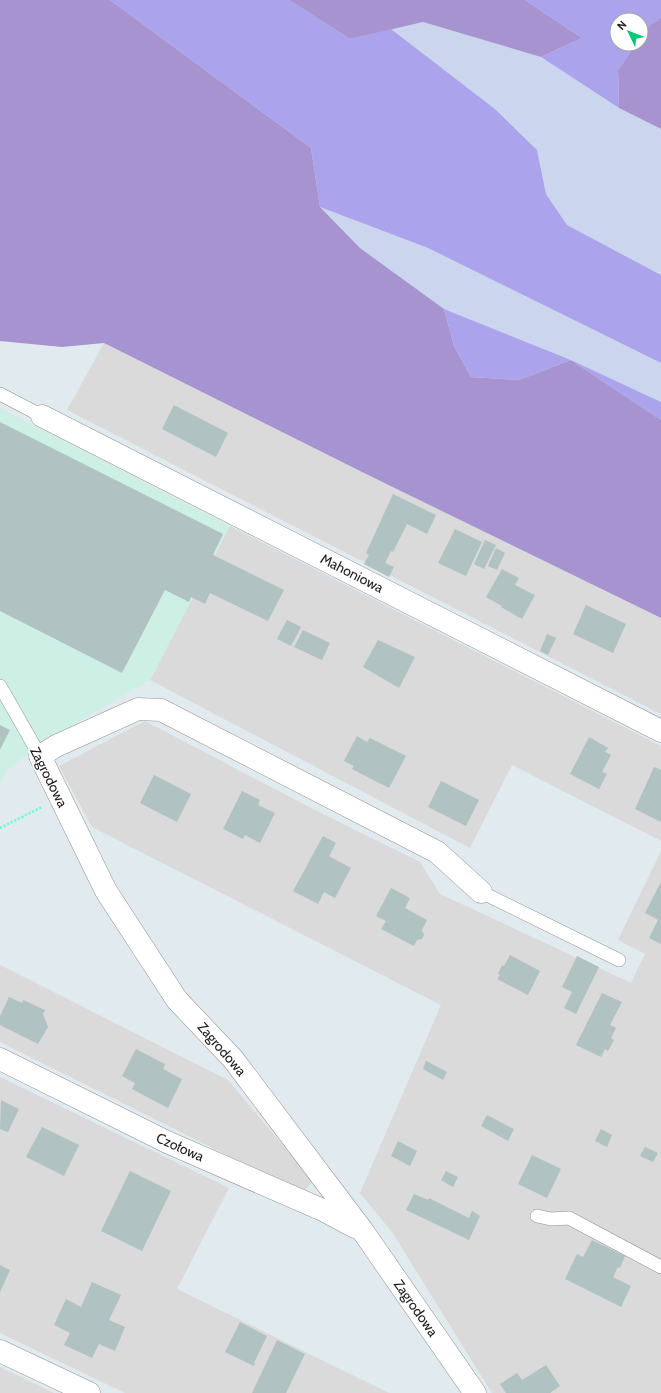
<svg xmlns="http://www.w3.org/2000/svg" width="661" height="1393" viewBox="0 0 661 1393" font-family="Cabin,sans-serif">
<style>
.residential{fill:#d9dad9}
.commercial{fill:#cef0e4}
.farmland{fill:#cbd6ee}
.grass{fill:#aba3eb}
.forest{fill:#a693cf}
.building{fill:#b0c2c2}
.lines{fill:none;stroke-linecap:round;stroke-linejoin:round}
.lane-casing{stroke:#939393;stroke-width:14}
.street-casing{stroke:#939393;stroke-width:23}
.path{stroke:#61ffd0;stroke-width:2.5;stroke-dasharray:2 2;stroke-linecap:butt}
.lane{stroke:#fff;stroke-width:13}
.street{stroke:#fff;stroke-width:22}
.labels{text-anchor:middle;stroke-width:3.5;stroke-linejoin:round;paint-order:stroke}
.street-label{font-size:14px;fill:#1c1c1c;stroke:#fff}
</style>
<rect width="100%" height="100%" fill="#e1eaee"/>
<path class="residential" d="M104 343 366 474 661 618V714L67 410Z
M230 526 661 746V841L512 765 470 848 150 680Z
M145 721 311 808 420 862 440 894 631 983 645 954 618 940 661 851V1393H492L392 1232 360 1193 441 1005 92 827 59 766Z
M0 965 228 1080 313 1181 303 1193 0 1042Z
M0 1077 229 1188 177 1289 389 1393H125L0 1333Z
M0 1367 54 1393H0Z"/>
<path class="commercial" d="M0 408 230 526 150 680 45 741 6 771 0 784Z"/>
<path class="farmland" d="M423 22 541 57 619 108 661 129V275L567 225 546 194 537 150 495 109 391 29Z
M320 207 428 248 661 363V402L571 360 444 309 360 248Z"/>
<path class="grass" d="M110 0H289L350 39 391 29 495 109 537 150 546 194 567 225 661 275V363L428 248 320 207 311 148Z
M525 0H661V17L645 30 641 36V20H617V44H636L618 70 619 108 541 57 582 38Z
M444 309 571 360 661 402V420L571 360 519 380 471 377 454 346Z"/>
<path class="forest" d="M0 0H110L311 148 320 207 360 248 444 309 454 346 471 377 519 380 571 360 661 420V618L366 474 104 343 62 347 0 341Z
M289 0H525L582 38 541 57 423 22 350 39Z
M661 17V129L619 108 618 70 636 44H641C641 30 651 25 661 17Z"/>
<path class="building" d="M174 405 228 433 216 457 162 429Z
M0 422 223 534 213 555 284 590 268 621 210 593 205 604 191 597 189 602 165 590 122 673 0 611Z
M393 494 436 515 427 534 407 524 393 552 391 551 385 563 394 567 389 577 364 564 369 555 366 553Z
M455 529 482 542 466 576 438 563Z
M485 540 496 545 484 569 474 564Z
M496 548 505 553 497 570 488 566Z
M502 569 519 578 515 585 535 595 522 619 501 607 502 606 486 597Z
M586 605 626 624 613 653 573 634Z
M287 620 301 627 291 646 277 639Z
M303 630 330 643 322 660 294 647Z
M547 634 556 638 548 655 540 651Z
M378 640 415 657 399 688 363 667Z
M0 725 10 730 0 750Z
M357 736 367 742 370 738 406 756 389 788 352 769 354 766 344 761Z
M589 737 608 748 605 752 611 755 602 772 607 774 599 789 570 774Z
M654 767 661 770V822L635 809Z
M154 775 191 794 177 822 140 803Z
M441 781 479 800 466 826 428 807Z
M242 791 260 800 258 805 275 813 260 843 245 835 243 839 223 829Z
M323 836 336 843 329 856 351 868 335 898 324 892 318 904 293 891Z
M661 882V944L649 938 658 920 645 913Z
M391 888 410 898 405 908 427 920 422 930 424 935 422 939 417 940 414 946 381 929 386 921 376 916Z
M510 955 540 971 528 995 497 979 500 975 498 974 502 965 504 966Z
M577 956 599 967 576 1014 564 1008 572 992 562 987Z
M602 993 622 1002 610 1025 616 1028 611 1038 614 1040 608 1051 605 1049 601 1057 576 1045Z
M9 997 22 1003 23 1000 45 1010 43 1014 48 1027 38 1044 0 1025V1016Z
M136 1049 165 1064 163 1069 182 1079 168 1108 132 1089 135 1083 122 1076Z
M426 1061 447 1072 443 1080 423 1069Z
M1 1100 19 1109 8 1132 0 1129Z
M487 1115 514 1129 508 1141 481 1126Z
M42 1127 79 1145 64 1176 26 1157Z
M601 1129 612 1135 607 1147 595 1141Z
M398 1141 417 1151 410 1166 391 1156Z
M645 1147 658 1153 653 1162 640 1156Z
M532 1155 561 1169 547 1198 518 1184Z
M130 1171 171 1191 142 1251 101 1231Z
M446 1171 458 1177 453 1187 441 1180Z
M414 1194 428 1200 429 1198 469 1218 472 1211 480 1216 469 1240 406 1210Z
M592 1240 625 1256 620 1268 618 1267 613 1277 631 1286 621 1307 565 1279 577 1254 583 1257Z
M0 1265 10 1270 0 1292Z
M92 1282 121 1295 109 1320 125 1327 115 1351 99 1344 92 1358 64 1345 70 1333 54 1325 66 1299 81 1307Z
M240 1322 267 1336 254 1363 255 1364 254 1366 225 1352Z
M277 1340 305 1354 286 1393H252Z
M546 1365 560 1386 550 1393H506L500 1384 517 1373 522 1380Z"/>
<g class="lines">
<defs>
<path id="lane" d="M0 394 42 416
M0 686 40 756
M481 892 619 960
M537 1216 551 1219 569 1218 661 1267"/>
<path id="street" d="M42 416 661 731
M0 1059 167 1142 325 1211 355 1227
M0 1351 89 1393
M475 1393 362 1230 233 1059 177 1000 106 891 40 756 56 746 138 709 161 710 437 852 481 892"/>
</defs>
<use href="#lane" class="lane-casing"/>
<use href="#street" class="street-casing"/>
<path class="path" d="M0 828 42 807"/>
<use href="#lane" class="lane"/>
<use href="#street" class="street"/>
</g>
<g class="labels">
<g class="street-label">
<text transform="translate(352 573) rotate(27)" y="5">Mahoniowa</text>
<text transform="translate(49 777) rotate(63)" y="5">Zagrodowa</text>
<text transform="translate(222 1049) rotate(49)" y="5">Zagrodowa</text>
<text transform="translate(180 1147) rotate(24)" y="5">Czołowa</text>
<text transform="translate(416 1308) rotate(55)" y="5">Zagrodowa</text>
</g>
</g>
<g transform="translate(629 32) rotate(313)"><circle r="19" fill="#ffffff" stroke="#a4a4a4"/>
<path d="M0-3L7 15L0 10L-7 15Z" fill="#00c878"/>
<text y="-6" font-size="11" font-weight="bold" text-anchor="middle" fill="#1c1c1c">N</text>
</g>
</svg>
